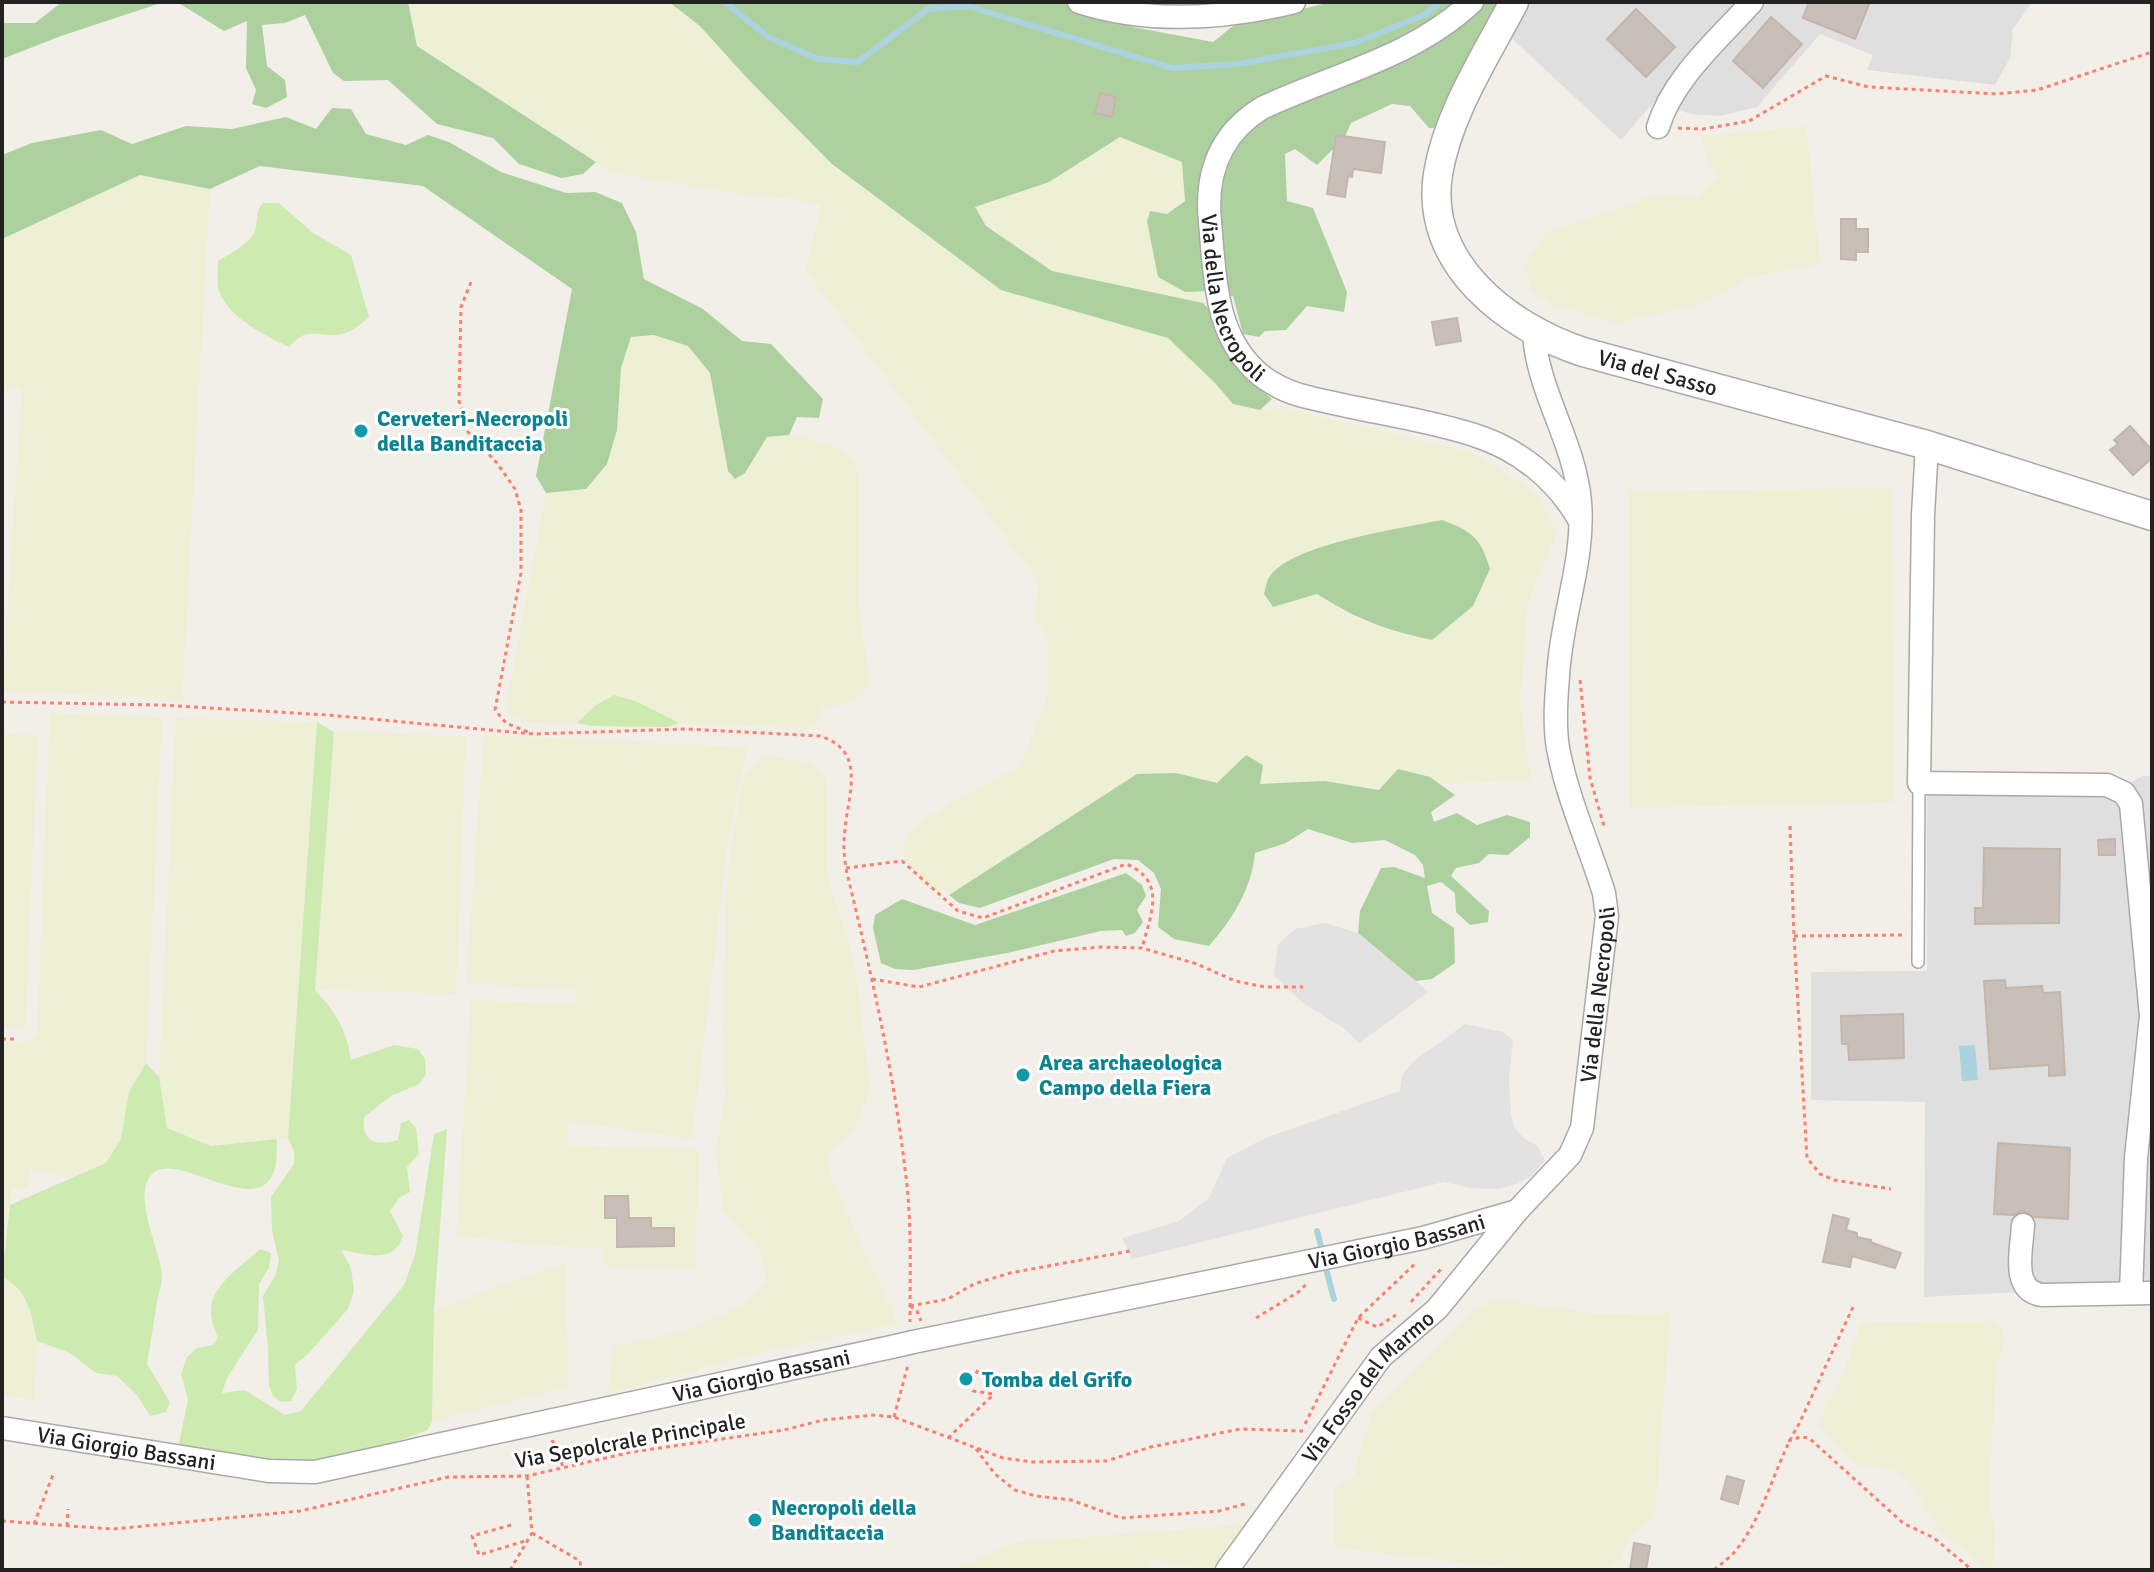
<svg xmlns="http://www.w3.org/2000/svg" width="2154" height="1572" viewBox="0 0 2154 1572" font-family="Signika,sans-serif">
<style>
.residential{fill:#e0dfdf}
.farmland{fill:#eef0d5;fill-rule:evenodd}
.grass{fill:#cdebb0}
.forest{fill:#add19e}
.parking{fill:#e2e2e2}
.water{fill:#aad3df}
.lines{fill:none;stroke-linecap:round;stroke-linejoin:round}
.stream{stroke:#aad3df;stroke-width:6}
.building{fill:#c7bfb8;stroke:#c4b6ab;stroke-width:2}
.service-casing{stroke:#a9a9a9;stroke-width:14}
.minor-casing{stroke:#a9a9a9;stroke-width:25}
.tertiary-casing{stroke:#a9a9a9;stroke-width:31}
.path{stroke:#fa8072;stroke-width:3;stroke-dasharray:4 4;stroke-linecap:butt}
.service{stroke:#fff;stroke-width:11}
.minor{stroke:#fff;stroke-width:22}
.tertiary{stroke:#fff;stroke-width:28}
.minor-bridge-casing{stroke:#a9a9a9;stroke-width:25;stroke-linecap:butt}
.minor-bridge{stroke:#fff;stroke-width:22}
.culture-dot{fill:#0f9aa8;stroke:#fff;stroke-width:3}
.labels{text-anchor:middle;stroke-width:6;stroke-linejoin:round;paint-order:stroke}
.street-label{font-size:22px;fill:#222;stroke:#fff}
.culture-label{font-size:22px;font-weight:bold;fill:#0d838f;stroke:#fff;text-anchor:start}
</style>
<rect width="100%" height="100%" fill="#f2efe9"/>
<path class="residential" d="M1525 2H2032L2013 29 2010 58 1995 85 1867 70 1873 55 1820 34 1757 107 1720 116 1691 114 1654 102 1621 140 1509 36Z
M2143 776H2152V1285L1924 1297 1925 1102 1811 1100V972L1927 971V794L2117 790Z"/>
<path class="farmland" d="M408 2 671 3 700 26 747 78 832 164 1001 290 1168 338 1215 383 1233 404 1260 410 1286 408 1470 452 1508 474 1536 494 1557 533 1528 601 1520 703 1531 780 1251 793 1137 774 949 895 923 885 905 860 903 845 913 827 947 805 1020 766 1047 698 1048 638 1035 617 1039 582 806 271 821 205 791 199 725 192 610 172 417 45ZM1327 545 1432 640 1381 628 1349 615 1278 567Z
M1806 126 1820 264 1752 276 1700 305 1615 323 1551 305 1533 292 1524 265 1546 232 1661 193 1694 198 1718 177 1706 158 1702 137Z
M1120 137 1182 162 1186 216 1203 303 1052 271 989 231 974 207 1049 182Z
M140 175 210 189 182 699 2 691 22 388 5 387 2 444V239L97 193Z
M654 335 688 346 710 373 728 471 734 479 745 472 767 437 789 435 828 443 853 459 859 475 858 599 869 680 863 695 850 703 822 708 815 726 795 728 679 723 665 718 596 705 577 723 525 722 511 715 506 706 546 493 586 489 617 430 621 368 631 337Z
M1892 488 1894 802 1630 808 1629 491Z
M50 713 162 718 146 1063 129 1092 121 1139 106 1163 70 1179 31 1169 27 1188 12 1189 2 1265V1042L25 1043 37 1032Z
M176 718 317 722 288 1138 211 1146 166 1128 159 1077Z
M334 732 466 736 456 994 315 990Z
M2 734 38 735 25 1029 2 1028Z
M484 735 747 747 728 843 692 1139 568 1121 567 1145 699 1149 695 1268 605 1267 604 1247H563L456 1236 471 1000 576 1004 575 990 466 983Z
M766 756 811 762 826 779 827 875 855 965 870 1090 854 1129 834 1147 827 1159 831 1178 898 1324 759 1353 608 1394 613 1346 680 1332 724 1314 753 1298 767 1279 759 1251 723 1210 716 1152 725 1095 723 1030 727 876 742 779 754 764Z
M565 1262 569 1387 432 1421 434 1310Z
M2 1277 16 1284 29 1306 37 1341 34 1400 2 1395Z
M1496 1299 1598 1314 1670 1313 1655 1517 1629 1536 1620 1561 1607 1570H1528L1335 1548 1334 1490 1355 1475 1361 1444 1373 1413 1470 1313Z
M1992 1321 2002 1330 2005 1342 1996 1365 1989 1496 1995 1533 1992 1569 1986 1568 1940 1531 1909 1481 1898 1472 1879 1465 1858 1466 1819 1425 1826 1404 1837 1389 1860 1326 1870 1322Z
M1251 1524 1215 1570H1203L1152 1559 1145 1570H954L1011 1543Z"/>
<path class="grass" d="M263 203H279L312 232 351 255 369 317C360 325 348 335 335 335 311 335 308 327 289 347 266 337 223 314 218 287 217 279 218 269 218 261 230 253 247 246 254 233 259 222 254 213 263 203Z
M614 695 635 701 679 723 667 727 591 726 577 723 596 705Z
M317 722 334 732 315 990C336 1012 347 1031 351 1060L394 1045 418 1049 425 1059 426 1075 419 1084 391 1096 364 1117C361 1143 378 1146 398 1140L401 1123 409 1120 416 1128 419 1154 407 1167 410 1192 399 1198 390 1211 403 1236C393 1266 364 1253 341 1250L351 1268 354 1291 348 1309 308 1354 295 1365 297 1389 291 1401 281 1402 273 1396 269 1386 268 1349 263 1296 275 1276 279 1261 272 1231 271 1197 294 1164V1151L288 1138Z
M146 1063 159 1077 167 1128 211 1146 277 1139C277 1147 277 1156 276 1163 265 1227 180 1150 153 1173 131 1193 159 1248 162 1273 163 1281 160 1289 158 1297 154 1319 151 1341 147 1364L170 1402 166 1412 150 1416 137 1395 117 1376 96 1373 70 1353 37 1341C31 1314 29 1290 2 1277L10 1205 106 1163 121 1139 129 1092Z
M447 1129 434 1310 432 1421 428 1430 373 1450 305 1463 178 1448 188 1400 181 1374 187 1357 197 1348 212 1345 218 1338C215 1330 211 1321 211 1313 209 1286 242 1266 260 1249L271 1253 269 1268 259 1284 258 1330 227 1378 222 1393 245 1390 285 1415 301 1411 404 1285 415 1255 434 1134Z"/>
<path class="forest" d="M62 2H164L61 36 2 59 4 23H35Z
M177 2H408L417 46 596 162 583 174 561 178 519 164 493 138 437 124 388 80 344 81 333 73 305 15 285 23 262 25 267 66 285 80 287 97 266 108 252 104 256 90 246 68 247 21 224 31Z
M669 2H1059L1133 27 1213 42 1233 26 1331 2H1498L1493 18 1439 128H1429L1410 106 1392 104 1351 123 1345 137 1317 165 1295 149 1285 154 1287 201 1313 208 1347 292 1344 312 1307 306 1286 330 1265 331 1259 337 1243 334 1233 296 1208 291 1185 292 1158 277 1147 221 1150 211 1167 214 1185 201 1182 162 1120 137 1049 182 975 207 986 226 1052 271 1203 303 1213 313 1242 373 1272 399 1260 410 1233 404 1215 383 1168 338 1001 290 832 164 747 78 700 26Z
M332 108 351 109 366 134 406 145 428 135 449 142 501 172 566 193 595 192 622 203 636 232 644 279 703 309 742 341 771 344 823 399 819 418 797 417 789 435 767 437 745 473 735 479 728 471 710 373 688 346 654 335 631 337 621 368 617 430 607 464 586 489 546 493 536 476 572 289 423 186 260 166 210 189 140 175 2 239V155L32 143 101 130 132 144 186 126 232 129 286 117 316 129Z
M1442 520C1472 531 1481 538 1490 569L1473 606 1432 640C1383 629 1360 621 1317 594L1273 607 1264 594C1266 588 1266 581 1270 576 1292 544 1403 528 1442 520Z
M1246 755 1263 765 1260 784 1325 781 1379 790 1398 769 1430 777 1455 795 1431 812 1434 822 1457 813 1477 825 1507 815 1530 822V837L1508 855 1489 854 1479 863 1456 868 1451 876 1489 911 1488 922 1470 925 1456 912 1455 893 1441 882 1427 886 1432 913 1454 928 1455 963 1432 979 1415 981 1358 933 1360 911 1381 868 1394 867 1425 878 1423 865 1415 855 1385 840 1352 843 1308 829 1286 843 1255 853C1252 888 1232 920 1209 946L1174 939 1158 927 1161 889 1154 873 1138 860 1114 859 980 908 959 903 949 895 1137 774 1176 773 1217 783Z
M1126 873 1142 885 1146 896 1137 910 1143 922 1135 933 1126 936 1122 930 1101 931 1007 953 913 970 895 969 881 963 873 928 875 915 902 899 975 925Z"/>
<path class="parking" d="M1325 923 1358 933 1429 992 1359 1043 1345 1029 1304 1004 1274 976 1278 945 1295 929Z
M1465 1024 1503 1032 1513 1040 1509 1079 1511 1114 1515 1129 1526 1140 1537 1145 1545 1161 1533 1175 1517 1184 1498 1189 1470 1188 1444 1182 1132 1259 1122 1238 1179 1221 1209 1198 1227 1158 1265 1138 1400 1091 1402 1075 1415 1060Z"/>
<path class="water" d="M1975 1045 1978 1080 1962 1081 1959 1046Z"/>
<g class="lines">
<path class="stream" d="M725 2 768 37 818 59 858 62 928 9 967 6 1172 68 1238 64 1354 43 1424 15 1442 2
M1317 1231 1321 1246
M1325 1265 1334 1299"/>
</g>
<path class="building" d="M1809 2H1870L1855 39 1803 18Z
M1636 9 1675 47 1646 77 1607 39Z
M1771 17 1802 44 1763 88 1733 61Z
M1100 93 1116 97 1112 117 1095 113Z
M1336 135 1385 142 1381 173 1353 169 1352 177 1348 176 1345 197 1327 194Z
M1841 219H1856V229H1868V252H1856V260L1841 259Z
M1457 318 1461 341 1436 345 1432 322Z
M2130 426 2152 450V458L2133 475 2110 450 2118 444 2114 440Z
M2115 839V855H2099L2098 840Z
M1984 848 2060 849 2059 923 1975 924V908H1983Z
M2005 980 2006 988 2042 986 2043 993 2060 992 2065 1075 2049 1076V1065L1990 1069 1984 981Z
M1903 1014 1904 1058 1849 1060 1848 1044H1842L1841 1016Z
M1998 1143 2070 1148 2068 1219 2034 1217 2023 1211 2013 1215 1994 1214Z
M605 1196H628L629 1218H651V1228H674V1246L617 1247V1218H605Z
M1833 1215 1849 1219 1846 1230 1857 1233V1237L1871 1240 1870 1242 1901 1253 1895 1268 1852 1256 1850 1267 1823 1262Z
M1727 1476 1744 1481 1738 1504 1721 1499Z
M1634 1543 1650 1546 1646 1570H1630Z"/>
<g class="lines">
<defs>
<path id="service" d="M1918 962 1919 783"/>
<g id="minor">
<path d="M1079 2C1148 24 1224 19 1294 2"/>
<path id="s1" d="M1472 2C1412 58 1334 74 1262 108 1220 134 1205 173 1210 222 1213 256 1215 305 1230 335 1239 355 1255 374 1274 384 1294 396 1316 399 1338 404 1383 414 1431 421 1474 435 1519 449 1557 480 1580 521"/>
<path d="M1658 127C1673 78 1718 40 1752 2"/>
<path d="M1927 445 1923 515 1919 783 2107 785 2124 793 2131 804 2151 1016 2136 1158 2131 1293"/>
<path d="M2023 1225C2022 1249 2010 1290 2042 1295L2152 1293"/>
<path id="s2" d="M913 1342 1423 1238 1517 1211"/>
<path id="s3" d="M2 1428 269 1471 315 1472 411 1451"/>
<path id="s4" d="M423 1448 896 1346"/>
<path id="s5" d="M1227 1570 1381 1357 1437 1309 1517 1211 1570 1155 1582 1128 1607 916 1604 893C1589 845 1567 797 1558 748 1554 725 1556 699 1558 676 1561 617 1585 560 1580 502 1575 442 1537 391 1534 333"/>
</g>
<g id="tertiary">
<path id="s6" d="M1514 2C1486 56 1448 113 1438 174 1424 264 1508 327 1583 352L1927 445 2152 516"/>
</g>
</defs>
<use href="#service" class="service-casing"/>
<use href="#minor" class="minor-casing"/>
<use href="#tertiary" class="tertiary-casing"/>
<path class="path" d="M1678 128 1703 129 1749 121 1826 76 1869 87 1997 94 2037 90 2152 52
M471 282 461 307 459 401 468 432 497 463 515 489 521 510V573L495 710 506 723 528 732
M1580 680 1590 778 1604 826
M2 702 160 705 328 715 533 734 686 729 820 736C867 751 848 793 845 830 843 843 844 855 846 869 870 968 893 1067 905 1169 912 1219 910 1271 910 1322
M1790 826 1794 936 1807 1158 1820 1174 1834 1180 1891 1189
M846 868 902 861 958 911 983 918 1126 864C1167 881 1151 914 1142 948
M1794 936 1902 935
M872 979 919 987 1054 951 1101 947 1142 948 1197 964 1235 981 1265 987H1303
M2 1039H14
M1411 1302 1441 1269
M910 1306 948 1299 974 1284 1010 1273 1130 1251
M910 1306 917 1311 921 1321
M1256 1318 1300 1291 1308 1282
M1358 1318 1377 1327 1396 1315
M978 1370 969 1385 973 1391 994 1394
M894 1417 908 1365
M1305 1424 1358 1318 1417 1262
M948 1438 994 1394
M552 1440 564 1469
M1788 1441 1800 1437 1809 1438 1903 1523 1934 1538 1972 1570
M976 1449 995 1474 1015 1490 1036 1496 1071 1500 1121 1518 1219 1511 1248 1503
M2 1521 113 1529 300 1511 448 1477 527 1476 632 1452 784 1430 823 1420 874 1415 894 1417 1003 1458 1033 1462 1106 1461 1151 1447 1240 1429 1303 1431
M34 1524 54 1472
M511 1525 472 1536 479 1555 525 1541
M67 1526 68 1509
M532 1533 580 1561 581 1570
M510 1570 532 1533 527 1476
M1714 1570C1722 1563 1731 1557 1737 1549 1766 1512 1775 1463 1799 1424L1853 1307"/>
<use href="#service" class="service"/>
<use href="#minor" class="minor"/>
<use href="#tertiary" class="tertiary"/>
<defs>
<path id="minor-bridge" d="M896 1346 913 1342
M411 1451 423 1448"/>
</defs>
<use href="#minor-bridge" class="minor-bridge-casing"/>
<use href="#minor-bridge" class="minor-bridge"/>
</g>
<g class="culture-dot">
<circle cx="361" cy="431" r="8"/>
<circle cx="1023" cy="1075" r="8"/>
<circle cx="966" cy="1379" r="8"/>
<circle cx="755" cy="1520" r="8"/>
</g>
<g class="labels">
<g class="street-label">
<text dy="8" stroke="none"><textPath href="#s1" startOffset="450">Via della Necropoli</textPath></text>
<text dy="8" stroke="none"><textPath href="#s6" startOffset="516">Via del Sasso</textPath></text>
<text dy="8" stroke="none"><textPath href="#s5" startOffset="704">Via della Necropoli</textPath></text>
<text dy="8" stroke="none"><textPath href="#s2" startOffset="494">Via Giorgio Bassani</textPath></text>
<text dy="8" stroke="none"><textPath href="#s4" startOffset="346">Via Giorgio Bassani</textPath></text>
<text dy="8" stroke="none"><textPath href="#s5" startOffset="232">Via Fosso del Marmo</textPath></text>
<text transform="translate(630 1440) rotate(-10)" y="8">Via Sepolcrale Principale</text>
<text dy="8" stroke="none"><textPath href="#s3" startOffset="126">Via Giorgio Bassani</textPath></text>
</g>
<g class="culture-label">
<text x="377" y="426">Cerveteri-Necropoli<tspan x="377" dy="25">della Banditaccia</tspan></text>
<text x="1039" y="1070">Area archaeologica<tspan x="1039" dy="25">Campo della Fiera</tspan></text>
<text x="982" y="1387">Tomba del Grifo</text>
<text x="771" y="1515">Necropoli della<tspan x="771" dy="25">Banditaccia</tspan></text>
</g>
</g>
<rect width="2154" height="1572" fill="none" stroke="#222222" stroke-width="8"/>
</svg>
